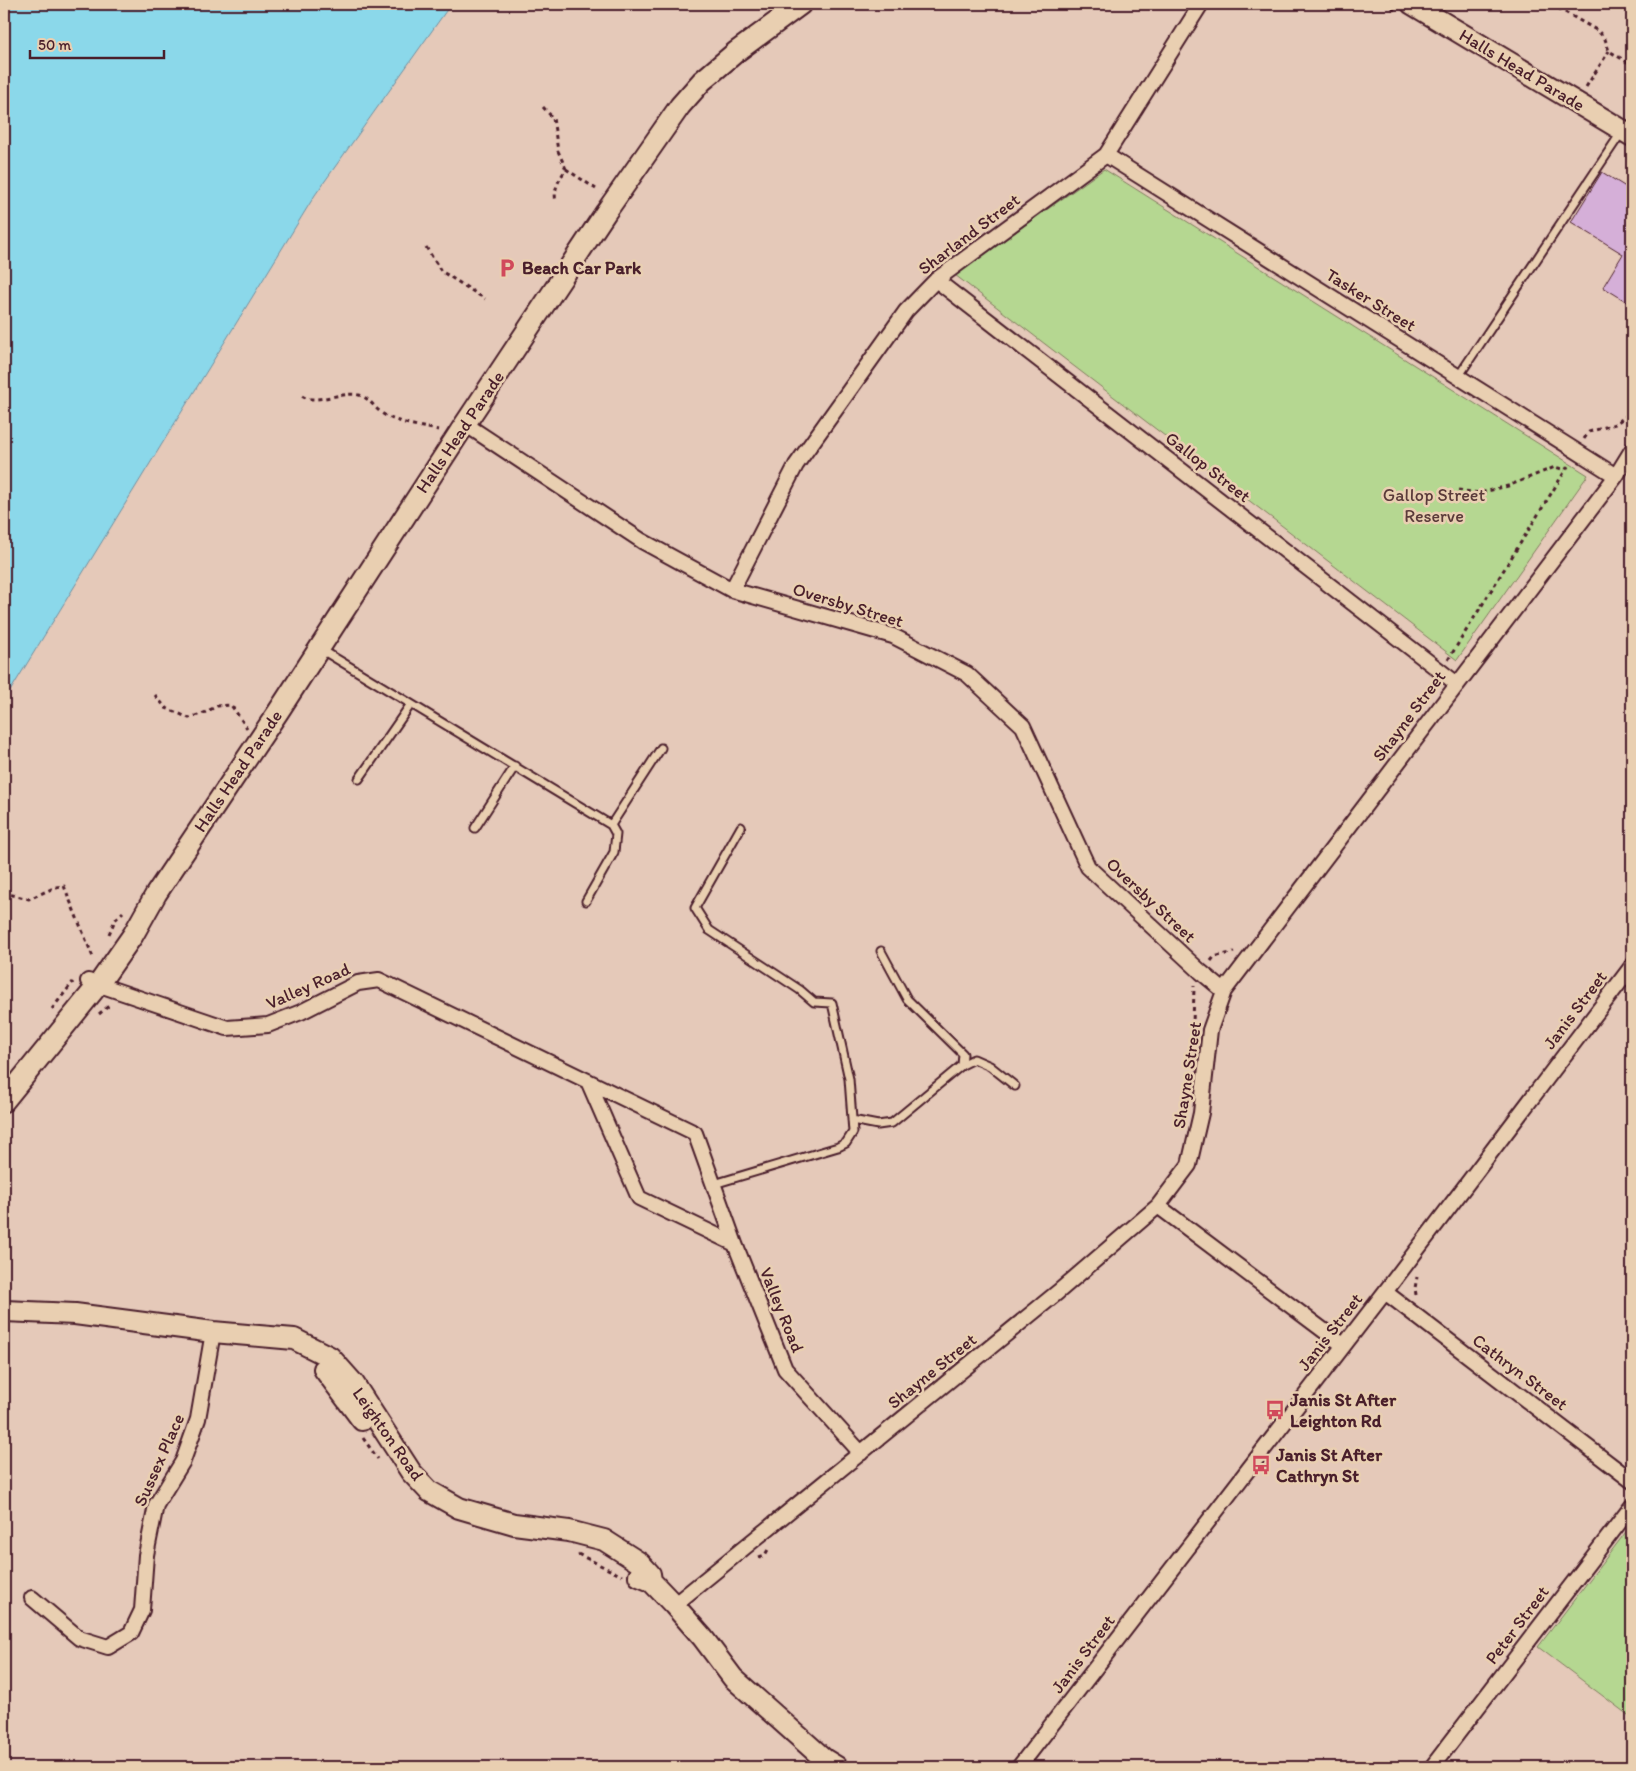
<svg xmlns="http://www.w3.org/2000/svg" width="1636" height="1771" viewBox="0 0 1636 1771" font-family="Itim,sans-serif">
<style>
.green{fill:#b5d791;stroke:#807b5e}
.water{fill:#8bd8ea;stroke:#718e9e}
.building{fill:#d5afd8;stroke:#4a1f2b}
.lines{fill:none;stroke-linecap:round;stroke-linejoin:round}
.lane-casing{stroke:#4a1f2b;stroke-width:11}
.street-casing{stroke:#4a1f2b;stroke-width:18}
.secondary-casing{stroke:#4a1f2b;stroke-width:24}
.path{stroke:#4a1f2b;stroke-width:3;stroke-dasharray:4 4;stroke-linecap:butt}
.lane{stroke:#e9cfb1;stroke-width:7}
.street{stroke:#e9cfb1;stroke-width:14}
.secondary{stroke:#e9cfb1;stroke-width:20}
.labels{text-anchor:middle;stroke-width:5;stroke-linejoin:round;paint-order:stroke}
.street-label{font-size:18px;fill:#4a1f2b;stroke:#e9cfb1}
.poi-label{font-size:18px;font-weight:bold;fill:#4a1f2b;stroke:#e9cfb1;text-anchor:start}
.park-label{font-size:18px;fill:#5a3b3a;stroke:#e9cfb1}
</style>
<rect width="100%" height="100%" fill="#e5c9b9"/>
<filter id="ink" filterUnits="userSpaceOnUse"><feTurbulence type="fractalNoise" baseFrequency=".02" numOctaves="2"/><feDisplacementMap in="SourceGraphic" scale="10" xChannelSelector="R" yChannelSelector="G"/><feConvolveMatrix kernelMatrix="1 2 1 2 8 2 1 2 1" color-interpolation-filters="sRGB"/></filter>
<g filter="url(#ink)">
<path class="green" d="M1104 169 1588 475 1457 660 955 275Z
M1632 1524V1718L1538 1647Z"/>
<path class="water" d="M4 4H451L315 195 4 701Z"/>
<path class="building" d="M1602 172 1632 191V305L1603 287 1623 254 1571 222Z"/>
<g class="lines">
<defs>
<path id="lane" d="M1458 377 1621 133
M322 650 611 825 616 834 614 852 586 901
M359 779 411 704
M611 825 661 748
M475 828 515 766
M962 1065 974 1059 990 1066 1015 1086
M852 1120 878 1125 892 1123 962 1065 963 1054 907 999 881 951
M714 1184 838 1147 846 1143 853 1132 849 1079 832 1003 814 1002 800 990 709 930 695 908 741 827"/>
<path id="street" d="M1106 155 1616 476
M936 280 1457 684
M465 424 642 541 732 590 893 636 967 674 1023 726 1088 867 1201 972 1224 991
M732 590 796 465 906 311 936 280 1106 155 1201 4
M88 981 227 1028 268 1025 301 1012 358 983 379 980 695 1133 735 1244 785 1369 861 1453
M588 1081 639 1198 735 1244
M1158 1206 1343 1345
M1385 1292 1632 1481
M32 1598 79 1638 108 1647 131 1633 142 1610 146 1555 156 1505 183 1461 198 1419 213 1332
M674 1605 1058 1292 1158 1206 1189 1165 1201 1113 1210 1030 1224 991 1616 476 1632 450
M1019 1767 1385 1292 1632 966
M1432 1767 1632 1506"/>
<path id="secondary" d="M1412 4 1632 136
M4 1101 98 985 133 935 156 894 278 712 465 424 606 212 680 106 702 81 736 52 801 4
M4 1311 75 1314 213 1332 294 1339 330 1357 354 1384 411 1472 429 1491 459 1508 514 1524 569 1531 604 1540 640 1563 650 1574 651 1581
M324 1369 362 1420
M639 1576 651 1581 674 1605 703 1638 733 1678 824 1759 837 1767"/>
</defs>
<use href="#lane" class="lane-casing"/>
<use href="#street" class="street-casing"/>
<use href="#secondary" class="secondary-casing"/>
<path class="path" d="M1385 4 1395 10
M1551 4 1598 31 1605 39 1609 51 1632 65
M1586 87 1609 51
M543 107 553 118 558 151 566 169C559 180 553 189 556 202
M566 169 599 191
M426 247 441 271 485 299
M302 396C314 405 342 391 359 395 370 398 374 408 383 414 396 423 423 427 439 430
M1584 439 1589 432 1615 424 1632 412
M1458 490 1479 493 1508 486 1555 467 1565 470
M1448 660 1570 463
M155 695 166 708 189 718 204 713 217 706 231 705 247 728
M1421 705 1432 684
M4 894V893L29 899 56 887 64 886 93 957
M109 934 115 920 123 912
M1211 961 1214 957 1234 952
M52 1009 73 982
M99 1014 111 1004
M1193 1027 1194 986
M1416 1295 1415 1288 1417 1277
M363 1438 378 1459
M578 1554 622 1576
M759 1557 765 1555 769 1548"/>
<use href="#lane" class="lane"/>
<use href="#street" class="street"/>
<use href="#secondary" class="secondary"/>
</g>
</g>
<defs>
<symbol id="parking-bare" viewBox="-9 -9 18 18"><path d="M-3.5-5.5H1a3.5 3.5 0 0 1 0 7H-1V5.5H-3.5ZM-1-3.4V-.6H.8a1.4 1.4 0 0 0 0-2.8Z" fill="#d1495b" stroke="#e9cfb1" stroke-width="2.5" paint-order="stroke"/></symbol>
<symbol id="bus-bare" viewBox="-9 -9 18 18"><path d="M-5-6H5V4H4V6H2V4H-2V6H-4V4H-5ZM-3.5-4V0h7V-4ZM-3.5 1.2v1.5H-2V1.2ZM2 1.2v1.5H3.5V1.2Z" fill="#d1495b" stroke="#e9cfb1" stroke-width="2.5" paint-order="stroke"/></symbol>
</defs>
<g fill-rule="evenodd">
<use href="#parking-bare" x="493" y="254" width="28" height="28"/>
<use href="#bus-bare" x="1261" y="1396" width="28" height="28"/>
<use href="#bus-bare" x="1247" y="1451" width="28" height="28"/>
</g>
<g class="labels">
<g class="street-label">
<text transform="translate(1522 70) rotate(31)" y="6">Halls Head Parade</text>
<text transform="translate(969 234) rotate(-37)" y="6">Sharland Street</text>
<text transform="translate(1371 300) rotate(32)" y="6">Tasker Street</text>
<text transform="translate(460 432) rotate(-56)" y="6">Halls Head Parade</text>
<text transform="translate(1208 467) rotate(38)" y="6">Gallop Street</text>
<text transform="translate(848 605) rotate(17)" y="6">Oversby Street</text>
<text transform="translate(1409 716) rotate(-53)" y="6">Shayne Street</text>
<text transform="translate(238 771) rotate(-56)" y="6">Halls Head Parade</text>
<text transform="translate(1151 900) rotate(43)" y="6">Oversby Street</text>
<text transform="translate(308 986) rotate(-24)" y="6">Valley Road</text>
<text transform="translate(1575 1010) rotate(-53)" y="6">Janis Street</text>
<text transform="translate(1187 1075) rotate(-81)" y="6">Shayne Street</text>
<text transform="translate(782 1310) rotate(68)" y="6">Valley Road</text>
<text transform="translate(1330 1332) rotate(-52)" y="6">Janis Street</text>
<text transform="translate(932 1371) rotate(-39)" y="6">Shayne Street</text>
<text transform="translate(1520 1372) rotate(37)" y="6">Cathryn Street</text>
<text transform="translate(388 1434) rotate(55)" y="6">Leighton Road</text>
<text transform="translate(159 1460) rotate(-66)" y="6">Sussex Place</text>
<text transform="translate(1517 1625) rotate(-53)" y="6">Peter Street</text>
<text transform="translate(1083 1654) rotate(-53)" y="6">Janis Street</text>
</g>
<g class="poi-label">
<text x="522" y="274">Beach Car Park</text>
<text x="1290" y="1406">Janis St After<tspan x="1290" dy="21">Leighton Rd</tspan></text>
<text x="1276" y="1461">Janis St After<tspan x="1276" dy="21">Cathryn St</tspan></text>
</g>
<g class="park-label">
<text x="1434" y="501">Gallop Street<tspan x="1434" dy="21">Reserve</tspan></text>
</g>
</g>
<rect width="1636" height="1771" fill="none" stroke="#e9cfb1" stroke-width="20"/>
<rect x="10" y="10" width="1616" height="1751" fill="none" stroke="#4a1f2b" stroke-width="2" filter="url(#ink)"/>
<path d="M30 50v8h134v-8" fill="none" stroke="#4a1f2b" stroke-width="2.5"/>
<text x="38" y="50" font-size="15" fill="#4a1f2b" stroke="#e9cfb1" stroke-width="4" paint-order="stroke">50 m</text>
</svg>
